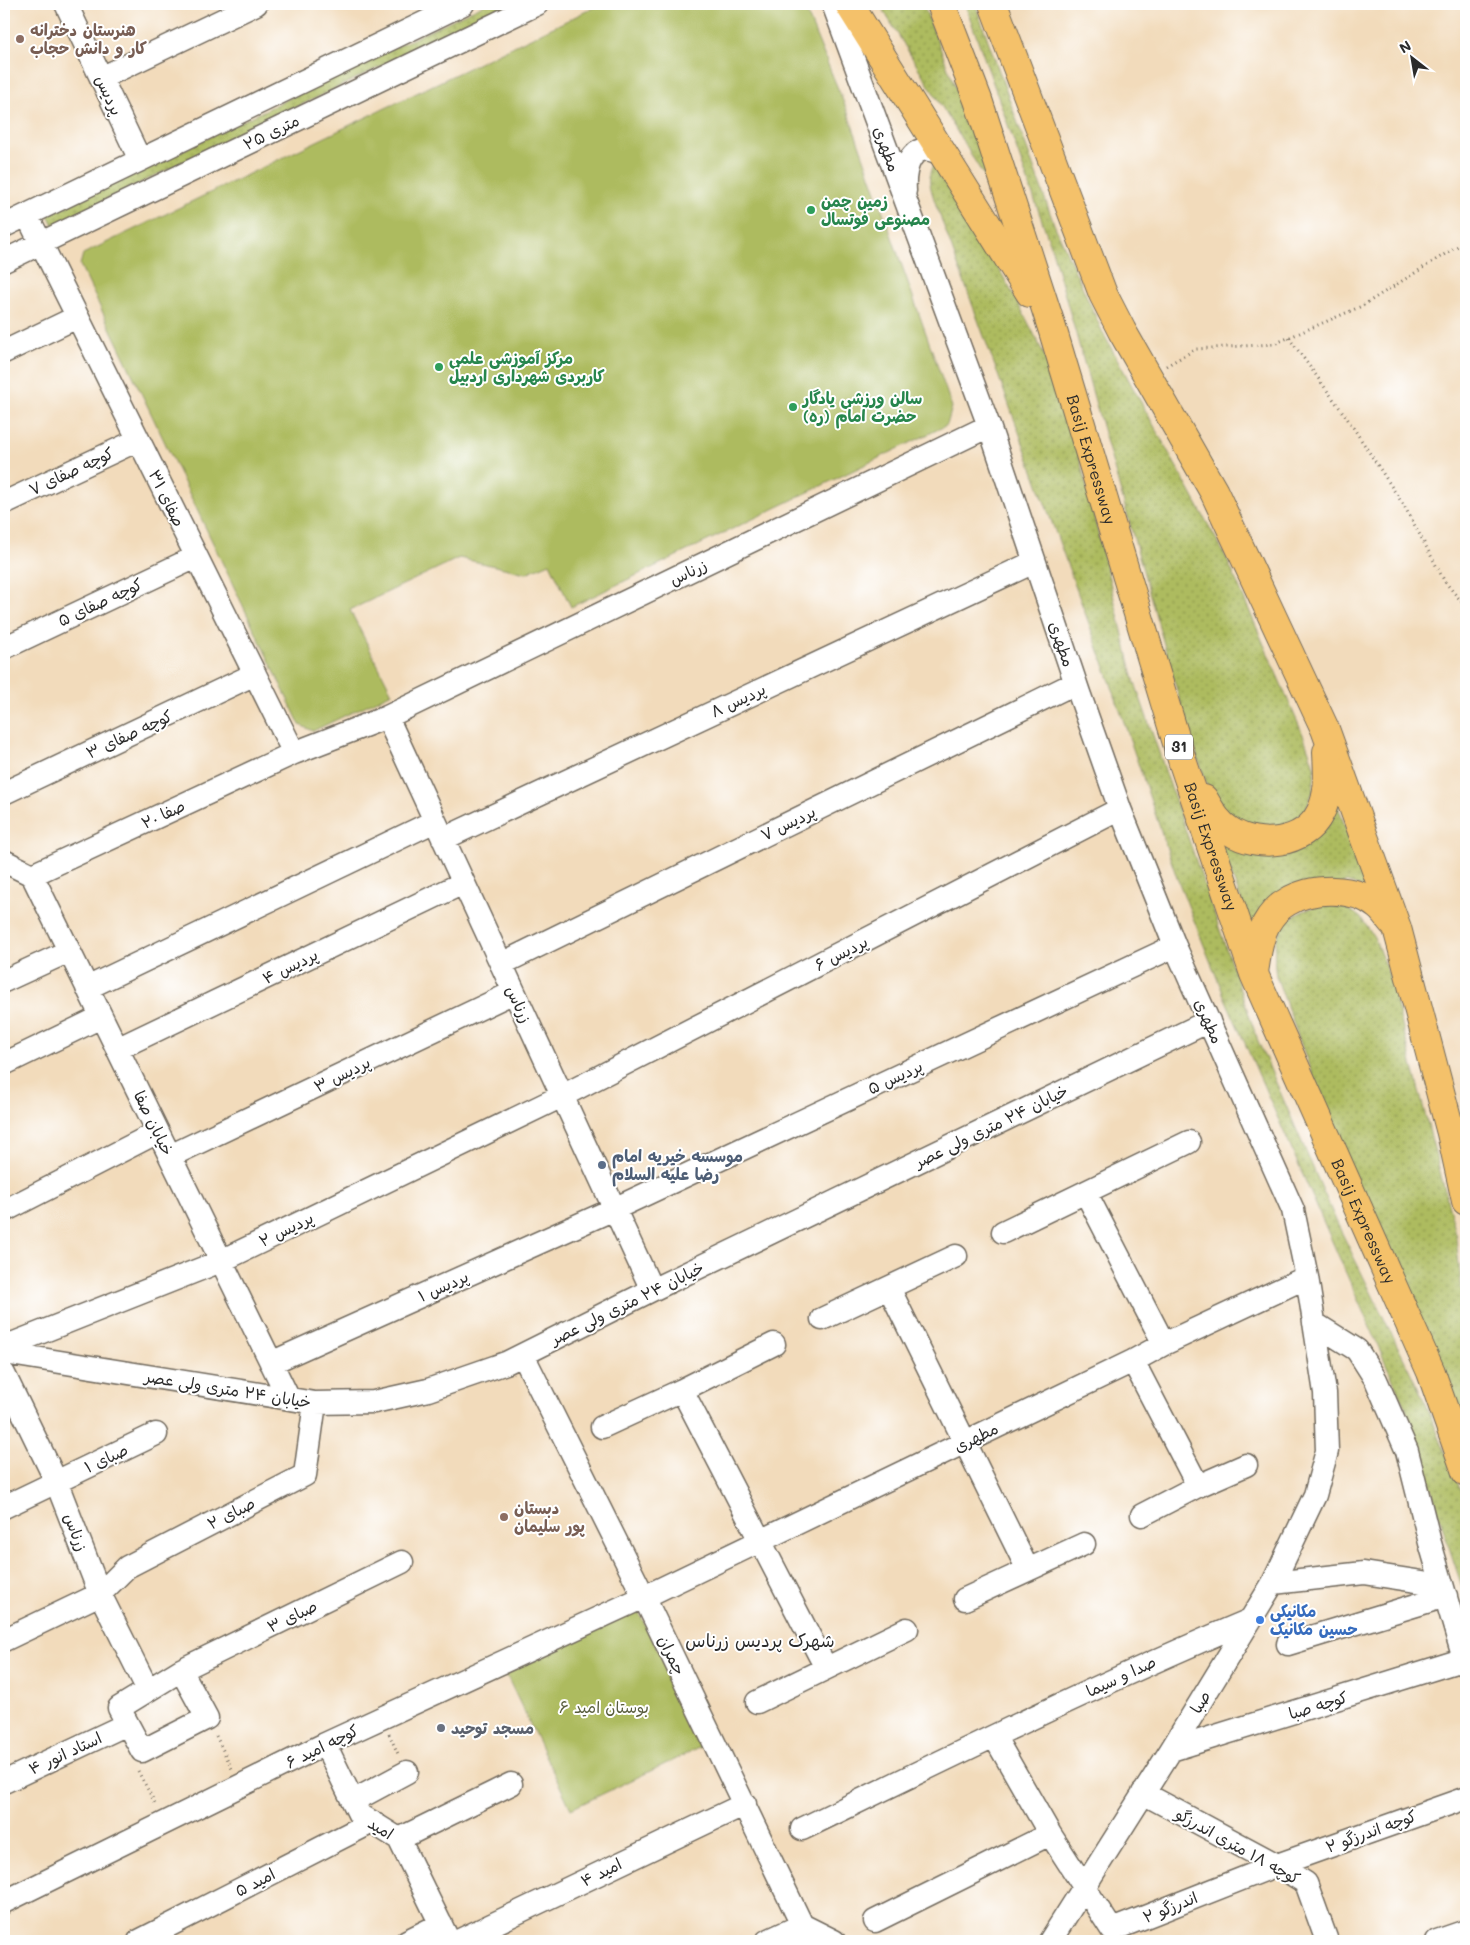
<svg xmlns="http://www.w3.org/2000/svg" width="1470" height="1945" viewBox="0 0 1470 1945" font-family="Mali,'Playpen Sans Arabic',sans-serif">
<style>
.grass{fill:url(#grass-dots);stroke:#6c7344}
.green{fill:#adbb5e;stroke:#6c7344}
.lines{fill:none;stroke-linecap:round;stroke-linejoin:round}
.minor-casing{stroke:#71695d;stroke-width:25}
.highway-casing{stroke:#71695d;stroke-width:30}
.path{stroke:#71695d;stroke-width:3;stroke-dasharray:1 4;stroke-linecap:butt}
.minor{stroke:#fff;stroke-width:22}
.highway{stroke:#f4c16a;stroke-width:28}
.education-dot{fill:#8d6e63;stroke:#fff;stroke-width:2}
.leisure-dot{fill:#2e9e5b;stroke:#fff;stroke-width:2}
.service-dot{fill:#5c6f8a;stroke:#fff;stroke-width:2}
.shop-dot{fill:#3f7fe0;stroke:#fff;stroke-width:2}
.worship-dot{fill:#6b7280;stroke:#fff;stroke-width:2}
.labels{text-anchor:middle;stroke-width:4;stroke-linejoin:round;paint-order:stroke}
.shield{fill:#fff;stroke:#6b6b6b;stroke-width:1}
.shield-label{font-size:15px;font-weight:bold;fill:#2b2b2b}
.education-label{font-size:16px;font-weight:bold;fill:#785e54;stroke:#fff;text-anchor:start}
.street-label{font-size:16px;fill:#2b2b2b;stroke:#fff}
.leisure-label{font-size:16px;font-weight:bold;fill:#27864d;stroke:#fff;text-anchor:start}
.service-label{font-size:16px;font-weight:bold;fill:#4e5e75;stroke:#fff;text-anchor:start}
.shop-label{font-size:16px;font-weight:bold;fill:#366cbe;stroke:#fff;text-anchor:start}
.park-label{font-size:16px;fill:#585d3d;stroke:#fff}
.worship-label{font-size:16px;font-weight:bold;fill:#5b616d;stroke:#fff;text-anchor:start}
.neighbourhood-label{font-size:18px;fill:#2b2b2b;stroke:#fff}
</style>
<defs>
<pattern id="grass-dots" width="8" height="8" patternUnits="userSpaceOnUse" patternTransform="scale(1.25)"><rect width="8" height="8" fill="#adbb5e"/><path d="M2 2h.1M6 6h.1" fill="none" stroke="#8d984e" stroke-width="1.8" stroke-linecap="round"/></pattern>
</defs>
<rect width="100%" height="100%" fill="#fff"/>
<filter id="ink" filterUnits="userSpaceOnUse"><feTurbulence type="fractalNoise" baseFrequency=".02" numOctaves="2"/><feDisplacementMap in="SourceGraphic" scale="10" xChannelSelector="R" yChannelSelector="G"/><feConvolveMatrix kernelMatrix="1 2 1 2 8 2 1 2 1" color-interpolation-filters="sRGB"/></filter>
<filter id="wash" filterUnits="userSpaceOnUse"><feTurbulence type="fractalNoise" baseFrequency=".0096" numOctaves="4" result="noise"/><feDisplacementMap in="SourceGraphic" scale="20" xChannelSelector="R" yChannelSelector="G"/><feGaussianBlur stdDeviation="1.12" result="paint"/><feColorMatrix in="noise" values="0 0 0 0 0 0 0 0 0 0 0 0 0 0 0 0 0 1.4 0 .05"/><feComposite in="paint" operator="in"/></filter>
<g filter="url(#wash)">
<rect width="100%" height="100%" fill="#f2dbbb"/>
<path class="grass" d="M485 4H510L53 225 48 215Z
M880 4H923L1001 204 888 18Z
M965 4H975L1054 224 1103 333 1226 557 1304 737 1315 769 1313 792 1305 810 1292 821 1277 828 1264 830 1238 825 1210 794 1188 729 1051 246Z
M935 162C983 242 1035 323 1068 411L1134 680 1258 1041 1337 1223 1426 1404 1466 1504V1599L1445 1535 1412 1423 1225 998 1177 878 1111 684 936 205C931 189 925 176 935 162Z
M1335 799 1368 889 1346 882 1254 935 1219 841 1233 849 1258 856H1271L1287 852Z
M1323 905 1341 907 1352 911 1361 918 1374 937 1390 978 1455 1230 1463 1300 1466 1316V1431L1332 1128 1276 976C1270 935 1281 914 1323 905Z"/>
<path class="green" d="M601 4H803L848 113 952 407 947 425 571 607 550 563 526 573 459 558 350 610 392 693 313 731 300 725 80 265 83 254Z
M636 1607 707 1744 571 1809 503 1668Z"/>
</g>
<g filter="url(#ink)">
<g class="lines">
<defs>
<path id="minor" d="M66 4 140 160
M833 4 989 426 1079 693 1120 809 1175 946 1293 1210 1307 1277 1325 1393 1327 1451 1315 1495 1273 1583 1171 1750 1050 1941
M101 78 256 4
M905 191C903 163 915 135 946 158
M27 215 294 753
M4 226 463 4
M4 261 537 4
M4 352 77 317
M4 503 138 440
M4 648 196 557
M387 717 652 1290
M4 793 255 674
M443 839 1034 562
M4 861 32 875 289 1399
M32 875 294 753 387 717 989 426
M501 964 1075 683
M4 981 69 951
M87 988 435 821
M117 1049 463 883
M4 1064 101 1017
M170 1156 514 992
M1086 1193 1164 1344
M4 1211 158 1132
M1003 1232 1189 1142
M889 1288 1028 1570
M822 1319 956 1256
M1314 1323 1357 1350 1376 1380 1407 1451 1430 1543 1466 1666
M4 1347 221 1261 562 1096 1120 809
M4 1353 315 1403 374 1402 428 1390 506 1363 652 1290 1209 1021
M523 1355 644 1597 802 1925 834 1941
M1133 1361 1198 1486
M271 1363 614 1209 1175 946
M4 1374 56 1481 100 1594 148 1690
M682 1390 826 1668
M602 1427 682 1390 774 1344
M4 1507 156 1434
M1142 1515 1198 1486 1246 1465
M1273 1583 1364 1573 1442 1585
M965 1599 1084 1544
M4 1640 100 1594 127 1567 305 1475 315 1403
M1288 1644 1446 1596
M181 1670 207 1718 142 1751 119 1708 181 1670 402 1562
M757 1702 907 1629
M994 1736 1050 1834 1112 1930 1277 1865 1466 1798
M325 1744 359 1814 399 1839 449 1941
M1171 1750 1465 1659
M4 1782 127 1724
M1143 1793 1277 1865 1306 1883 1327 1941
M353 1801 407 1772
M802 1829C950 1757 1098 1684 1250 1620
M399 1839 511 1784
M4 1902 325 1744 644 1597 1133 1361 1164 1344 1307 1277
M875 1921 1050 1834
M139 1941 372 1822
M407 1941 441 1924
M458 1941 745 1804
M767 1941 802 1925
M1437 1941 1466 1931"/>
<g id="highway">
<path d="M849 4 1030 293"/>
<path id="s1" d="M941 4 978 100 1052 328 1183 763 1254 974 1431 1372 1466 1472"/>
<path d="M993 4 1103 294 1122 331 1214 492 1325 729 1397 928 1451 1133 1466 1201"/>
<path d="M1204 799C1211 811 1217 823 1230 831 1258 849 1304 845 1320 813 1330 795 1328 772 1327 752"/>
<path d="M1254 972C1257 955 1258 939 1266 924 1271 915 1278 907 1287 902 1312 887 1355 886 1378 906 1384 910 1388 918 1393 923"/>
</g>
</defs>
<use href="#minor" class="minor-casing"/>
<use href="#highway" class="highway-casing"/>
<path class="path" d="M1289 338 1347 418 1406 509 1445 582 1466 607
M1166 366 1196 349 1274 344 1362 306 1466 241
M389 1734 399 1756
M216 1736 232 1769
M138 1771 156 1805"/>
<use href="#minor" class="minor"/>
<use href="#highway" class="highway"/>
</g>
</g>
<g class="education-dot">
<circle cx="20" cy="39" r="5"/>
<circle cx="504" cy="1517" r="5"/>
</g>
<g class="leisure-dot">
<circle cx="811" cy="210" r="5"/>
<circle cx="439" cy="367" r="5"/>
<circle cx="793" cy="407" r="5"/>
</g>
<circle class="service-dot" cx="602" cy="1165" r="5"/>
<circle class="shop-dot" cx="1260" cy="1620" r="5"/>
<circle class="worship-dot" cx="441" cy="1728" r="5"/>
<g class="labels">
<rect class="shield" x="1165" y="734.5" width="28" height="25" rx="4"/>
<g class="shield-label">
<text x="1179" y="752">31</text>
</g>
<g class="education-label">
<text x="30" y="36">هنرستان دخترانه<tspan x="30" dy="18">کار و دانش حجاب</tspan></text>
<text x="514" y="1514">دبستان<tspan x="514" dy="18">پور سلیمان</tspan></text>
</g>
<g class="street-label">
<text transform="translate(109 95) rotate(65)" y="6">پردیس</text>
<text transform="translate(271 132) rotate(-26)" y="6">۲۵ متری</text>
<text transform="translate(887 149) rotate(70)" y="6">مطهری</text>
<text dy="6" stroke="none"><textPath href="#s1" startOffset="480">Basij Expressway</textPath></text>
<text transform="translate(71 471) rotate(-25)" y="6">کوچه صفای ۷</text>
<text transform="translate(167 498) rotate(64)" y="6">صفای ۳۱</text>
<text transform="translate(688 572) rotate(-26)" y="6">زرناس</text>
<text transform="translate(100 602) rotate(-25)" y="6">کوچه صفای ۵</text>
<text transform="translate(1062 644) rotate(71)" y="6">مطهری</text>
<text transform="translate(738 700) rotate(-25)" y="6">پردیس ۸</text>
<text transform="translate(129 734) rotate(-25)" y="6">کوچه صفای ۳</text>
<text transform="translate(163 814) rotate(-25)" y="6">صفا ۲۰</text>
<text transform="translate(788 823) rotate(-26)" y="6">پردیس ۷</text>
<text dy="6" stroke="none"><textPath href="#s1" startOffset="885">Basij Expressway</textPath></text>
<text transform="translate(841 953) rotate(-27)" y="6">پردیس ۶</text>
<text transform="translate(290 966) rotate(-26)" y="6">پردیس ۴</text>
<text transform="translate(519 1004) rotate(65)" y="6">زرناس</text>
<text transform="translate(1209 1021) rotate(66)" y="6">مطهری</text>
<text transform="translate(342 1074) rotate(-26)" y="6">پردیس ۳</text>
<text transform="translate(895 1077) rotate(-25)" y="6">پردیس ۵</text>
<text transform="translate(154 1123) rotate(64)" y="6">خیابان صفا</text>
<text transform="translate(991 1126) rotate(-26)" y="6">خیابان ۲۴ متری ولی عصر</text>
<text dy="6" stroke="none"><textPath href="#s1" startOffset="1290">Basij Expressway</textPath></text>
<text transform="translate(286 1229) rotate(-26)" y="6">پردیس ۲</text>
<text transform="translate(443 1286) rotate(-24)" y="6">پردیس ۱</text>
<text transform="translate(627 1303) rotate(-26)" y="6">خیابان ۲۴ متری ولی عصر</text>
<text transform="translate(228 1389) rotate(9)" y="6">خیابان ۲۴ متری ولی عصر</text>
<text transform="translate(976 1437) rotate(-26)" y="6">مطهری</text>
<text transform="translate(106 1458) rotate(-25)" y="6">صبای ۱</text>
<text transform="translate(231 1513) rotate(-27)" y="6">صبای ۲</text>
<text transform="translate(76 1532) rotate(69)" y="6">زرناس</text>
<text transform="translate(292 1616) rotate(-26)" y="6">صبای ۳</text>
<text transform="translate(672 1655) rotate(64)" y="6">چمران</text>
<text transform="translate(1121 1676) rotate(-25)" y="6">صدا و سیما</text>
<text transform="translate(1200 1702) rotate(-59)" y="6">صبا</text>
<text transform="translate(1318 1705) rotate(-17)" y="6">کوچه صبا</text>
<text transform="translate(322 1746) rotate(-26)" y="6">کوچه امید ۶</text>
<text transform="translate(65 1753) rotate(-25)" y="6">استاد انور ۴</text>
<text transform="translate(381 1828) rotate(32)" y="6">امید</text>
<text transform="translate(1371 1831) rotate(-20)" y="6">کوچه اندرزگو ۲</text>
<text transform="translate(1238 1846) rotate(29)" y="6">کوچه ۱۸ متری اندرزگو</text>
<text transform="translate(601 1872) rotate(-26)" y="6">امید ۴</text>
<text transform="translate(255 1882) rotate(-27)" y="6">امید ۵</text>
<text transform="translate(1170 1907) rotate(-22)" y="6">اندرزگو ۲</text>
</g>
<g class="leisure-label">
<text x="821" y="207">زمین چمن<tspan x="821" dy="18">مصنوعی فوتسال</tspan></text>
<text x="449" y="364">مرکز آموزشی علمی<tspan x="449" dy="18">کاربردی شهرداری اردبیل</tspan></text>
<text x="803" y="404">سالن ورزشی یادگار<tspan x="803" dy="18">حضرت امام (ره)</tspan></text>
</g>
<g class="service-label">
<text x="612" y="1162">موسسه خیریه امام<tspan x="612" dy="18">رضا علیه السلام</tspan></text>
</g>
<g class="shop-label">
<text x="1270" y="1617">مکانیکی<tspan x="1270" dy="18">حسین مکانیک</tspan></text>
</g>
<g class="park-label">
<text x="604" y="1713">بوستان امید ۶</text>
</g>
<g class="worship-label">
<text x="451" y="1734">مسجد توحید</text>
</g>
<g class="neighbourhood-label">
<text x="760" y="1647">شهرک پردیس زرناس</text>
</g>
</g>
<rect width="1470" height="1945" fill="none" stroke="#fff" stroke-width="20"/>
<g transform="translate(1412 58) rotate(329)" stroke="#ffffff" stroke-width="4" paint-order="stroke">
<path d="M0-4L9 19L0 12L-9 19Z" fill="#2b2b2b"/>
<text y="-8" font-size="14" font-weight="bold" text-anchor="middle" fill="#2b2b2b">N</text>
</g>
</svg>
